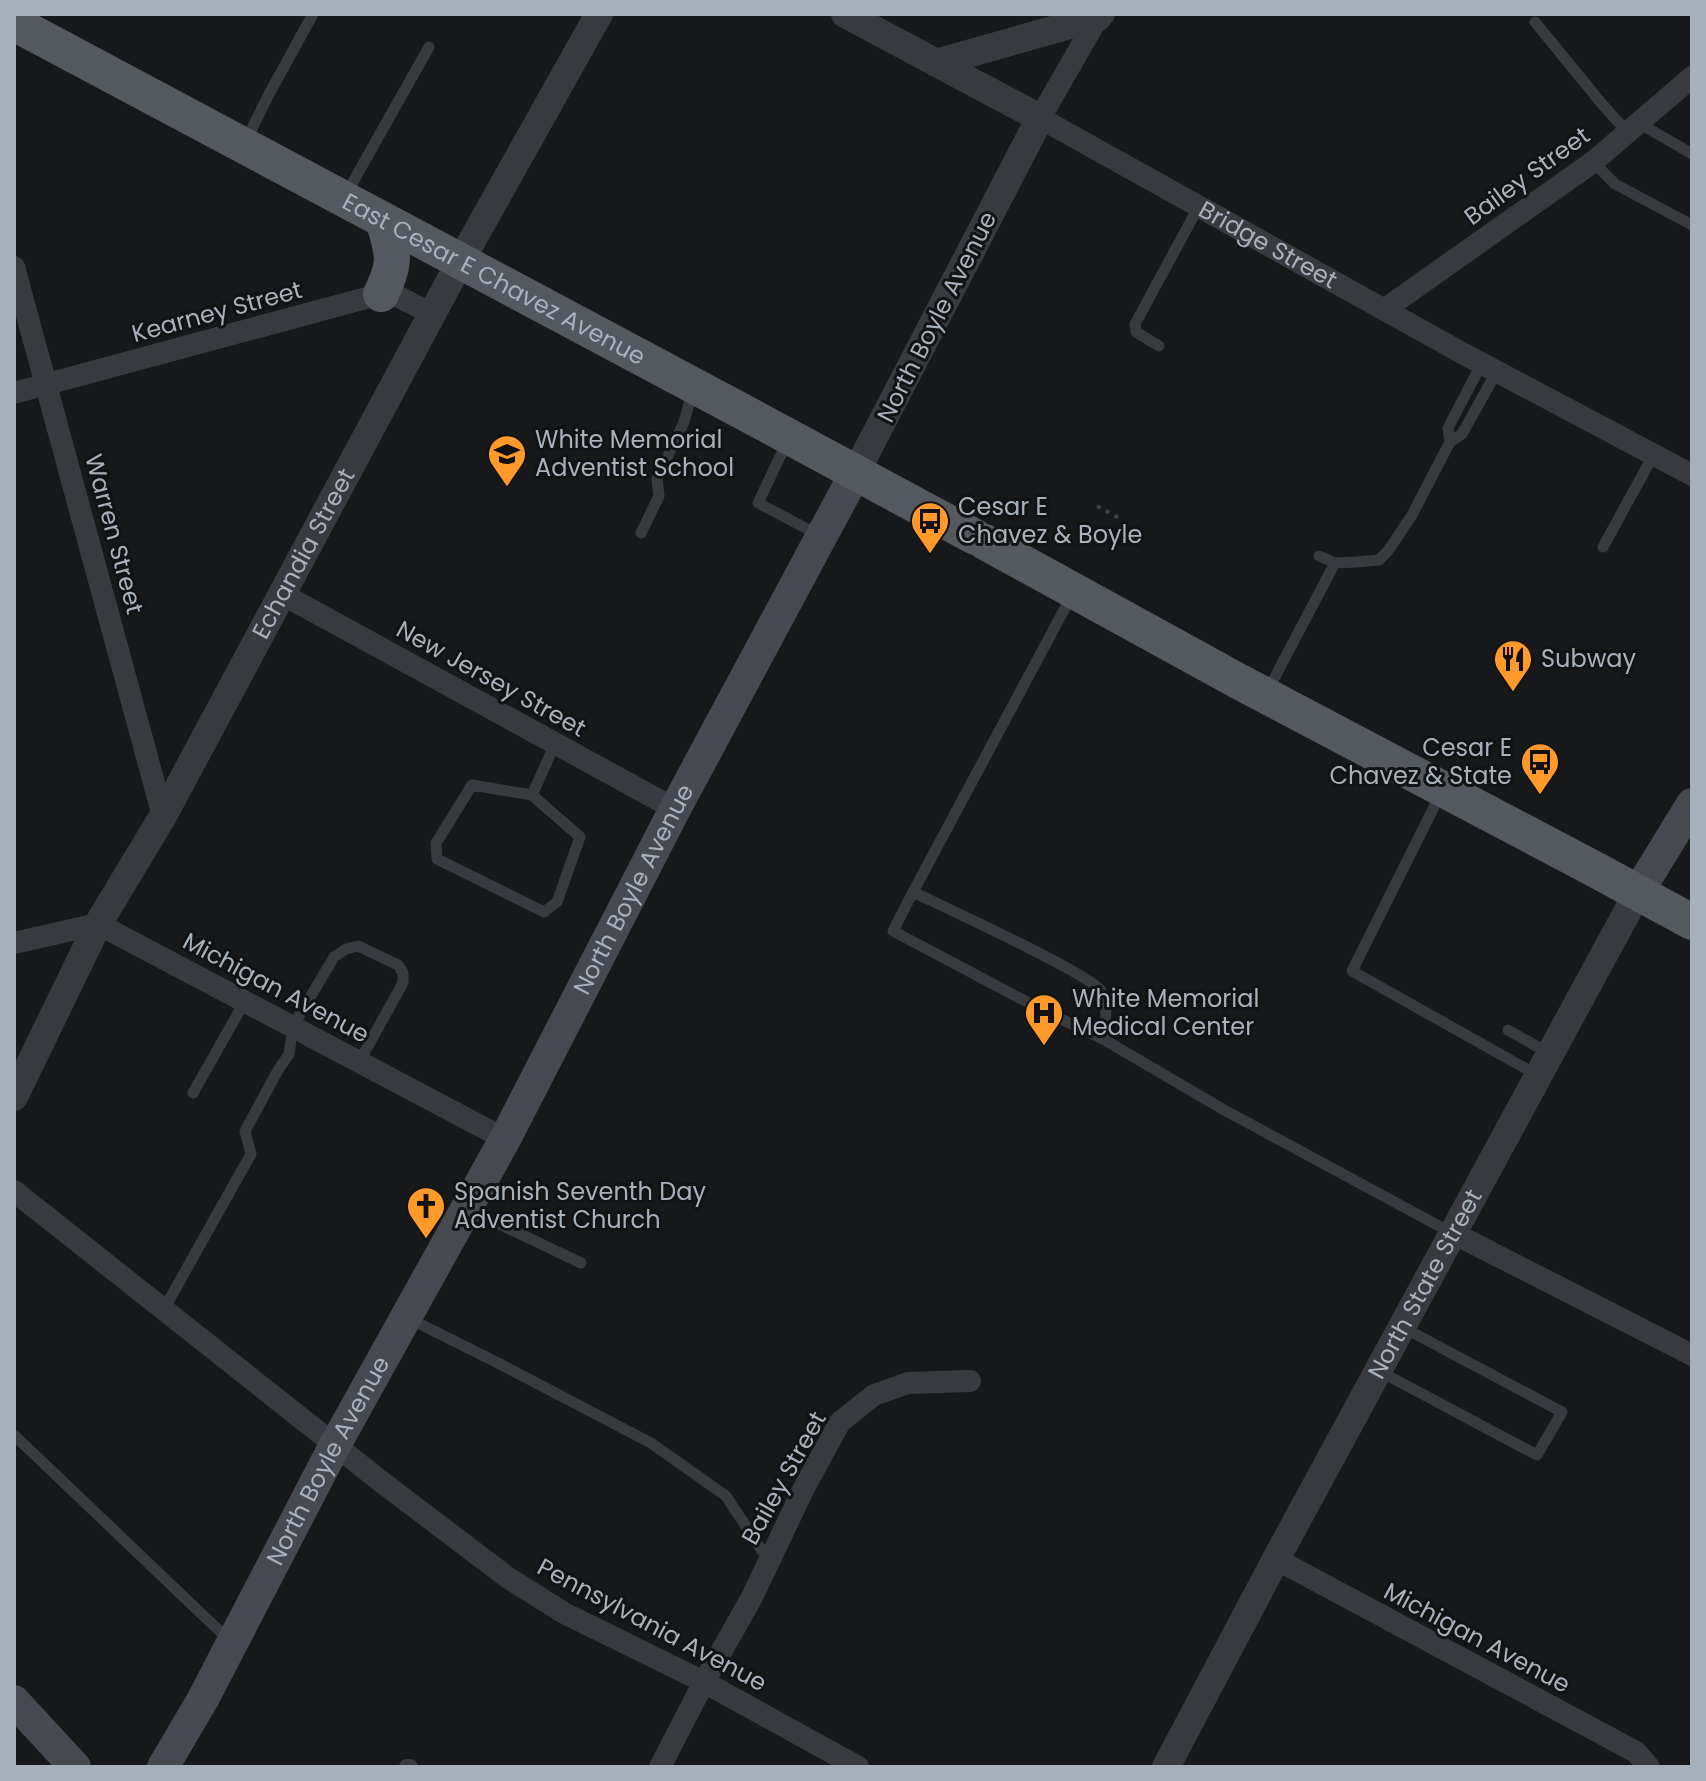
<svg xmlns="http://www.w3.org/2000/svg" width="1706" height="1781" viewBox="0 0 1706 1781" font-family="Poppins,sans-serif">
<style>
.lines{fill:none;stroke-linecap:round;stroke-linejoin:round}
.path{stroke:#3e4247;stroke-width:4;stroke-dasharray:4 6;stroke-linecap:butt}
.service{stroke:#383a3f;stroke-width:11}
.pedestrian{stroke:#383a3f;stroke-width:16}
.minor{stroke:#383a3f;stroke-width:22}
.tertiary{stroke:#383a3f;stroke-width:28}
.secondary{stroke:#464a50;stroke-width:32}
.primary{stroke:#54585f;stroke-width:36}
.labels{text-anchor:middle;stroke-width:6;stroke-linejoin:round;paint-order:stroke}
.street-label{font-size:24px;fill:#a8b1bb;stroke:#121315}
.poi-label{font-size:24px;fill:#a8b1bb;stroke:#121315;text-anchor:start}
</style>
<rect width="100%" height="100%" fill="#17181a"/>
<g class="lines">
<path class="path" d="M1097 506 1119 518"/>
<path class="service" d="M1535 22 1602 104 1628 133
M1639 123 1692 154
M245 143 268 96 313 14
M1593 162 1615 184 1692 225
M345 196 429 47
M1159 346 1136 332 1135 324 1199 206
M788 440 758 503 819 535
M1450 442 1448 428 1482 363
M641 533 659 496 657 479 684 422 693 390
M1603 547 1654 454
M1319 556 1335 563 1356 562 1379 560 1388 551 1412 515 1450 442 1462 434 1497 371
M1268 690 1335 563
M1441 793 1352 971 1539 1076
M532 795 580 837 557 902 544 912 437 859 436 843 472 785 532 795 555 744
M913 892C940 905 1092 975 1101 991 1109 1006 1105 1023 1103 1039L1046 1012 893 931Z
M913 892 1072 595
M1508 1030 1550 1054
M1103 1039 1226 1111 1452 1233
M193 1093 245 1001
M470 1212 495 1222 581 1263
M164 1309 251 1154 245 1131 277 1072 289 1054 293 1026 334 957 346 949 358 946 398 965 403 973V983L359 1062
M410 1319 500 1364 651 1443 726 1496 768 1560
M1379 1371 1537 1455 1562 1412 1404 1328
M14 1435 229 1640"/>
<path class="pedestrian" d="M407 1767H410"/>
<g class="minor">
<path id="s1" d="M1104 14 1098 17 1040 118 1462 353 1692 475"/>
<path d="M14 267 163 816"/>
<path d="M1385 309 1593 162 1692 77"/>
<path d="M14 393 381 294 399 297 432 314"/>
<path d="M282 594 675 809"/>
<path d="M14 943 98 924 505 1139"/>
<path d="M14 1191 383 1483 507 1577 564 1613 704 1682 858 1767"/>
<path d="M1453 1233 1692 1355"/>
<path d="M1276 1559 1636 1752 1649 1767"/>
<path d="M660 1767 704 1682 751 1599 804 1488 840 1422 874 1395 908 1383 970 1381"/>
</g>
<g class="tertiary">
<path d="M845 14 1040 118 856 472"/>
<path d="M936 63 1098 17"/>
<path id="s2" d="M14 1097 98 924 163 816 460 262 599 14"/>
<path id="s3" d="M1166 1767 1276 1559 1638 892"/>
</g>
<g class="secondary">
<path d="M1638 892 1692 804"/>
<path d="M14 1701 75 1767"/>
<path id="s4" d="M163 1767 203 1699 335 1445 505 1139 675 809 856 472"/>
</g>
<g class="primary">
<path id="s5" d="M14 23C333 196 656 363 975 537"/>
<path d="M381 294C397 261 393 255 384 222"/>
<path d="M985 542 1238 681 1598 871 1692 922"/>
</g>
</g>
<defs>
<symbol id="school-pin" viewBox="-11 -11 22 30"><path d="M0 17L-7.5 6A9.5 9.5 0 1 1 7.5 6Z" fill="#ff9a2a" stroke="#121315"/><path d="M0-5L7-2L0 1L-7-2ZM-4 1L0 2.5L4 1V4Q0 6-4 4Z" fill="#111"/></symbol>
<symbol id="bus-pin" viewBox="-11 -11 22 30"><path d="M0 17L-7.5 6A9.5 9.5 0 1 1 7.5 6Z" fill="#ff9a2a" stroke="#121315"/><path d="M-5-6H5V4H4V6H2V4H-2V6H-4V4H-5ZM-3.5-4V0h7V-4ZM-3.5 1.2v1.5H-2V1.2ZM2 1.2v1.5H3.5V1.2Z" fill="#111"/></symbol>
<symbol id="restaurant-pin" viewBox="-11 -11 22 30"><path d="M0 17L-7.5 6A9.5 9.5 0 1 1 7.5 6Z" fill="#ff9a2a" stroke="#121315"/><path d="M-5-6h1v4h1v-4h1v4h1v-4h1v5L-1.5 .5V6h-2V.5L-5-1ZM5-6V6H3V1.5H1.5Q1.5-4 5-6Z" fill="#111"/></symbol>
<symbol id="hospital-pin" viewBox="-11 -11 22 30"><path d="M0 17L-7.5 6A9.5 9.5 0 1 1 7.5 6Z" fill="#ff9a2a" stroke="#121315"/><path d="M-5-5h3v3.5h4V-5h3V5h-3V1.5h-4V5h-3Z" fill="#111"/></symbol>
<symbol id="church-pin" viewBox="-11 -11 22 30"><path d="M0 17L-7.5 6A9.5 9.5 0 1 1 7.5 6Z" fill="#ff9a2a" stroke="#121315"/><path d="M-1.2-6h2.4v3.5h3.3v2.4h-3.3V6h-2.4V-.1h-3.3v-2.4h3.3Z" fill="#111"/></symbol>
</defs>
<g fill-rule="evenodd">
<use href="#school-pin" x="485" y="432" width="44" height="60"/>
<use href="#bus-pin" x="908" y="499" width="44" height="60"/>
<use href="#restaurant-pin" x="1491" y="637" width="44" height="60"/>
<use href="#bus-pin" x="1518" y="740" width="44" height="60"/>
<use href="#hospital-pin" x="1022" y="991" width="44" height="60"/>
<use href="#church-pin" x="404" y="1184" width="44" height="60"/>
</g>
<g class="labels">
<g class="street-label">
<text transform="translate(1527 176) rotate(-36)" y="8">Bailey Street</text>
<text dy="8" stroke="none"><textPath href="#s1" startOffset="384">Bridge Street</textPath></text>
<text dy="8" stroke="none"><textPath href="#s5" startOffset="544">East Cesar E Chavez Avenue</textPath></text>
<text transform="translate(217 312) rotate(-15)" y="8">Kearney Street</text>
<text transform="translate(937 317) rotate(-63)" y="8">North Boyle Avenue</text>
<text transform="translate(114 534) rotate(75)" y="8">Warren Street</text>
<text dy="8" stroke="none"><textPath href="#s2" startOffset="616">Echandia Street</textPath></text>
<text transform="translate(491 679) rotate(29)" y="8">New Jersey Street</text>
<text dy="8" stroke="none"><textPath href="#s4" startOffset="996">North Boyle Avenue</textPath></text>
<text transform="translate(276 988) rotate(28)" y="8">Michigan Avenue</text>
<text dy="8" stroke="none"><textPath href="#s3" startOffset="548">North State Street</textPath></text>
<text dy="8" stroke="none"><textPath href="#s4" startOffset="348">North Boyle Avenue</textPath></text>
<text transform="translate(784 1478) rotate(-61)" y="8">Bailey Street</text>
<text transform="translate(652 1625) rotate(28)" y="8">Pennsylvania Avenue</text>
<text transform="translate(1477 1638) rotate(28)" y="8">Michigan Avenue</text>
</g>
<g class="poi-label">
<text x="535" y="448">White Memorial<tspan x="535" dy="28">Adventist School</tspan></text>
<text x="958" y="515">Cesar E<tspan x="958" dy="28">Chavez &amp; Boyle</tspan></text>
<text x="1541" y="667">Subway</text>
<text x="1512" y="756" text-anchor="end">Cesar E<tspan x="1512" dy="28">Chavez &amp; State</tspan></text>
<text x="1072" y="1007">White Memorial<tspan x="1072" dy="28">Medical Center</tspan></text>
<text x="454" y="1200">Spanish Seventh Day<tspan x="454" dy="28">Adventist Church</tspan></text>
</g>
</g>
<rect width="1706" height="1781" fill="none" stroke="#a8b1bb" stroke-width="32"/>
</svg>
